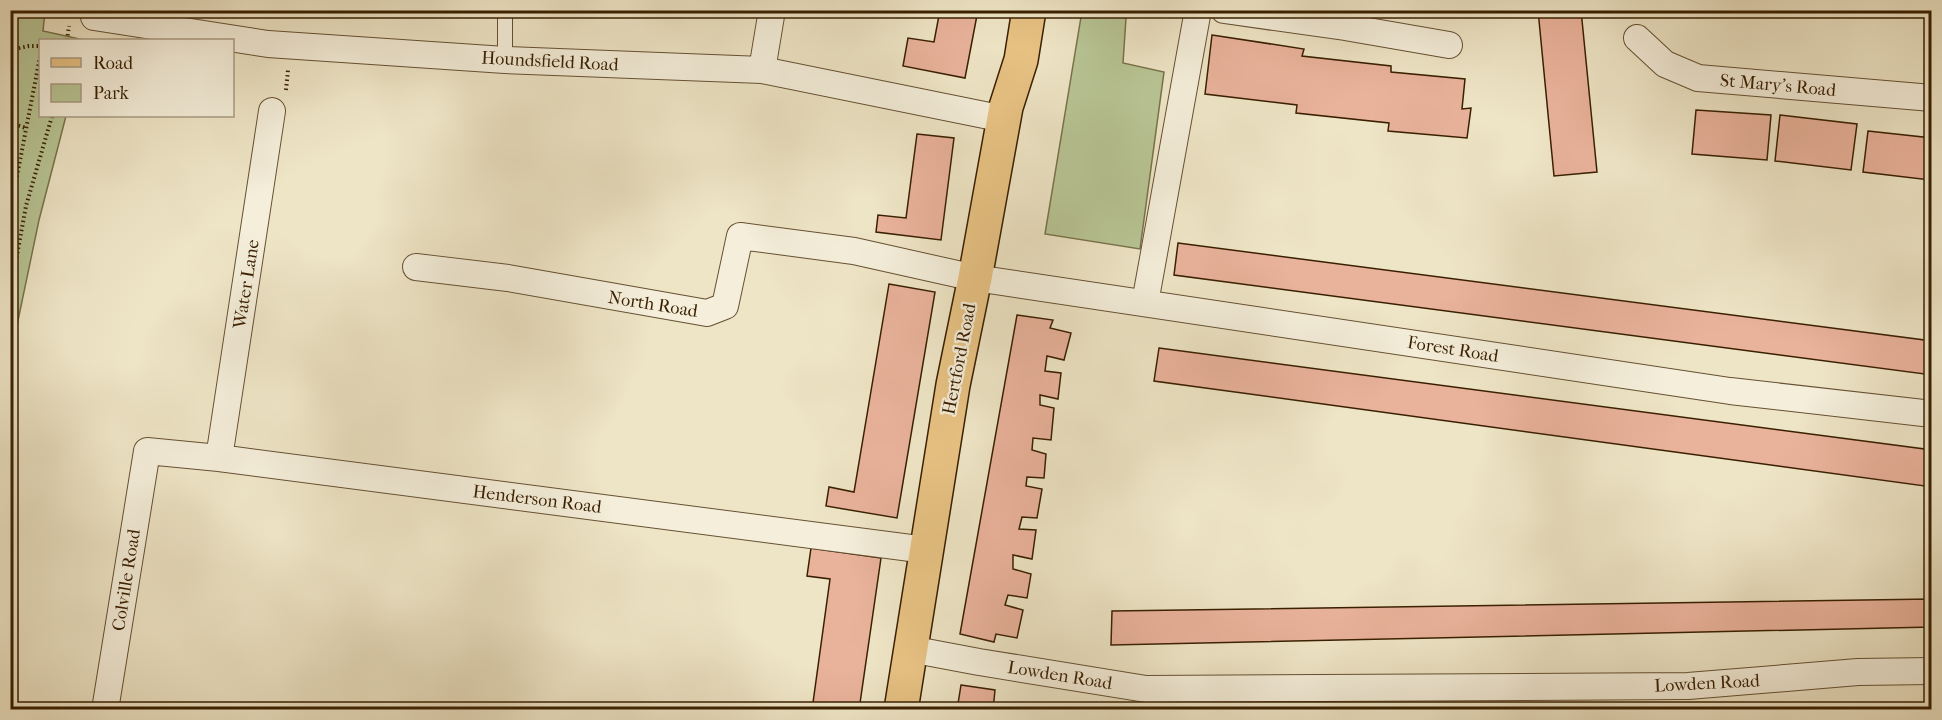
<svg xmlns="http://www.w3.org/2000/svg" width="1942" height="720" viewBox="0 0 1942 720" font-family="'IM FELL French Canon',serif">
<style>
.green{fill:#b8c595;stroke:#78724a;stroke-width:1.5}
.building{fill:#e9b29b;stroke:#391f00;stroke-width:1.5}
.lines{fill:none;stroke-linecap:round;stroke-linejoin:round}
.service-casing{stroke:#665032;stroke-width:16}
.minor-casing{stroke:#665032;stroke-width:28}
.primary-casing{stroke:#391f00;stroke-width:36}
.path{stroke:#391f00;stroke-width:4;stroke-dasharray:1.5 3;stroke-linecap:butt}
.service{stroke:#f4eeda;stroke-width:14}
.minor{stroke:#f4eeda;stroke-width:26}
.primary{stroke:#e7c283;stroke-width:33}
.labels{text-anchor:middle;stroke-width:4.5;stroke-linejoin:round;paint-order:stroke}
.street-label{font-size:18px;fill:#391f00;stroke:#f4eeda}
</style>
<rect width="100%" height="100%" fill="#eee5c6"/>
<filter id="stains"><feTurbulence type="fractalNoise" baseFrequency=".00333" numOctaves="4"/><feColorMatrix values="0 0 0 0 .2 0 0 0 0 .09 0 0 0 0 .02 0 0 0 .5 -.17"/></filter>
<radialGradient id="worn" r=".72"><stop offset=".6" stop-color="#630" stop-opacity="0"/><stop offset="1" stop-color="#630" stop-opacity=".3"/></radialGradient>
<path class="green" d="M11 10 45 11 43 31 84 40H40V116H66L39 220 11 354Z
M1082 11 1126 18 1123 63 1164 72 1140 249 1045 234Z"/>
<path class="building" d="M940 10H978L965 78 903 66 908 38 934 42Z
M1538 10H1581L1597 172 1554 176Z
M1212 35 1304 49 1302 56 1391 66V72L1465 79 1462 109 1471 108 1467 138 1388 131 1389 123 1296 113 1297 105 1205 94Z
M1696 110 1771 115 1767 160 1692 154Z
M1780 115 1857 124 1851 170 1775 161Z
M1868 131 1932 138 1930 180 1863 172Z
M917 134 954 138 941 240 876 232 878 215 906 218Z
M1178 243 1932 341V375L1174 275Z
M889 284 935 292 897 518 826 506 829 487 854 492Z
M1017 315 1053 320 1050 328 1071 333 1064 360 1047 356 1045 371 1061 373 1058 399 1040 395V405L1054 408 1051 440 1033 438 1032 450 1046 454 1044 478 1027 477 1026 486 1042 489 1037 518 1022 517 1019 529 1036 530 1032 559 1013 555V569L1031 574 1027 598 1008 595 1005 605 1023 610 1017 638 996 634 994 642 960 634Z
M1159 348 1932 450V487L1154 381Z
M811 548 881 558 859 710H812L830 579 807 576Z
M1932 599V627L1111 645 1112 611Z
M961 685 995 690 993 710H957Z"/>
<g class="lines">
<defs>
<path id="service" d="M505 60V10"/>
<path id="minor" d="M1224 10 1345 27 1449 45
M94 17 268 44 505 60 762 70 1004 119
M1637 38 1665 64 1698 78 1932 98
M762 70 772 10
M416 267 508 278 707 313 725 306 740 236 854 251 975 278 1730 391 1932 414
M1145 303 1198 10
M219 458 272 111
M910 649 979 662 1146 689 1688 686 1858 672 1932 671
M105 710 147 451 219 458 926 550"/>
<path id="primary" d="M901 710 953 385 975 278 1006 107 1021 60 1029 10"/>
</defs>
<use href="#service" class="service-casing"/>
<use href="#minor" class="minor-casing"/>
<use href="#primary" class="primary-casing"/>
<path class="path" d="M67 40 69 26
M10 50 29 46H40
M286 90 288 70
M10 123 26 128
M10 212 40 57
M10 293 26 206 52 116"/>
<use href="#service" class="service"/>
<use href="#minor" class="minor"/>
<use href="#primary" class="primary"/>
</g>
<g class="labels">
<g class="street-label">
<text transform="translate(550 61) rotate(3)" y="6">Houndsfield Road</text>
<text transform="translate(1778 85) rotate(5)" y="6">St Mary's Road</text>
<text transform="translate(246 284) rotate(-81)" y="6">Water Lane</text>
<text transform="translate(653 304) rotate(9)" y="6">North Road</text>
<text transform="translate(1453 349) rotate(9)" y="6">Forest Road</text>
<text transform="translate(959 359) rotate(-79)" y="6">Hertford Road</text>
<text transform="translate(537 499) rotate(7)" y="6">Henderson Road</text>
<text transform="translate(126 580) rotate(-81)" y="6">Colville Road</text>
<text transform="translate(1060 675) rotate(9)" y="6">Lowden Road</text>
<text transform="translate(1707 683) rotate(-3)" y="6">Lowden Road</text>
</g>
</g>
<rect width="1942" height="720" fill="none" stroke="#eee5c6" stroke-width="36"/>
<rect x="12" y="12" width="1918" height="696" fill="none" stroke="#391f00" stroke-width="3"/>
<rect x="18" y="18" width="1906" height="684" fill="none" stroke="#391f00" stroke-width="1.5"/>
<rect x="39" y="39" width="195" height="78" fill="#f4eeda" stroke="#a99b83" stroke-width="1.5"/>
<rect x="51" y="58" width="30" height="9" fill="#e7c283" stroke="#a99b83" stroke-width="1.5"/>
<text x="93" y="69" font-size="18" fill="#391f00">Road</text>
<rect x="51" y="84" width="30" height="18" fill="#b8c595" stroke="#a99b83" stroke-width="1.5"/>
<text x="93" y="99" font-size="18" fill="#391f00">Park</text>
<rect width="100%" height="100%" filter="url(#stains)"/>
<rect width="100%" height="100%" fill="url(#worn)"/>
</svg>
